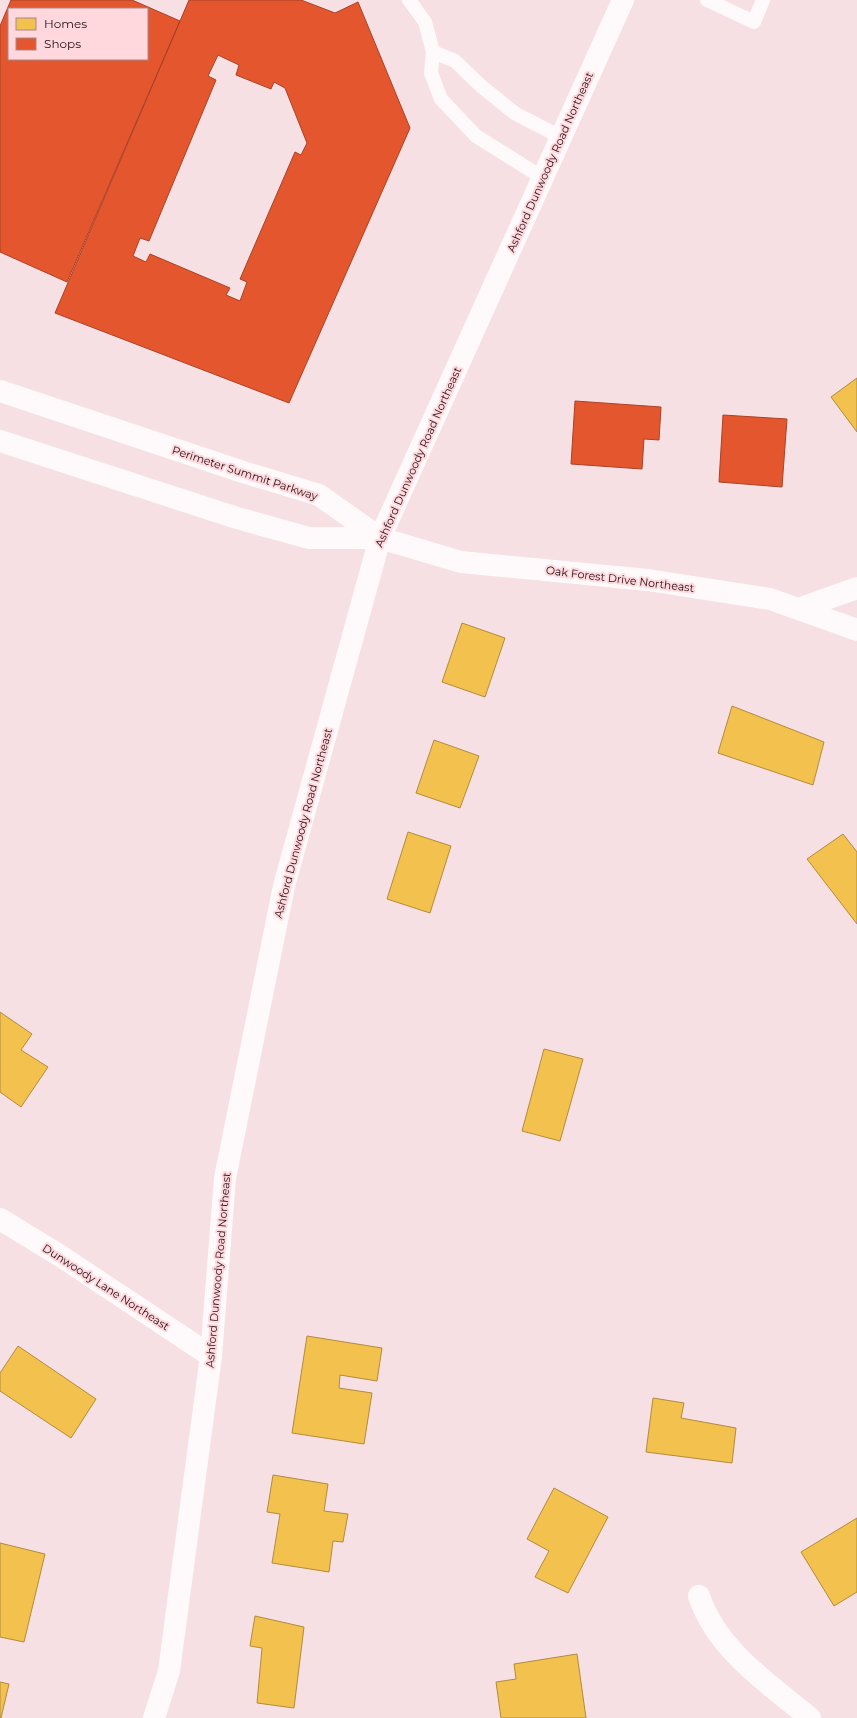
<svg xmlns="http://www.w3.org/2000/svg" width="857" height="1718" viewBox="0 0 857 1718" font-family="Montserrat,sans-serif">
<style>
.homes{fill:#f2c14e;stroke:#b48b3c}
.shops{fill:#e4572e;stroke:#aa4126;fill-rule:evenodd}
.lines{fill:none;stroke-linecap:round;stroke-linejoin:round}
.service{stroke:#fefafb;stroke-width:14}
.minor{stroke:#fefafb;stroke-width:22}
.secondary{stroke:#fefafb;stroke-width:22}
.labels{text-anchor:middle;stroke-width:4;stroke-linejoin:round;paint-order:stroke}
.street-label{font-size:11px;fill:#230e12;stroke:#fed8dd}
</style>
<rect width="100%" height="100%" fill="#f6e0e3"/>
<path class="homes" d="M857 378V432L831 397Z
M462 623 505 638 485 697 442 682Z
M732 706 824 742 813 785 718 753Z
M434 740 479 756 460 808 416 793Z
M408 832 451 846 430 913 387 899Z
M843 834 857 852V924L807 859Z
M0 1012 32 1034 21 1050 48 1067 21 1107 0 1092Z
M544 1049 583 1059 560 1141 522 1131Z
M307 1336 382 1348 377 1381 340 1375 339 1388 372 1393 364 1444 292 1433Z
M18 1346 96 1399 71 1438 0 1391V1373Z
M653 1398 684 1403 681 1418 736 1428 732 1463 646 1452Z
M273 1475 328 1484 324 1511 348 1514 343 1542 333 1541 329 1572 272 1563 280 1514 267 1512Z
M554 1488 608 1517 568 1593 535 1577 549 1551 527 1539Z
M857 1518V1592L834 1606 801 1552Z
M0 1543 45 1554 24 1642 0 1637Z
M255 1616 304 1627 294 1708 257 1703 262 1648 250 1646Z
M577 1654 586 1718H501L496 1682 516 1679 514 1664Z
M0 1682 9 1684 1 1718H0Z"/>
<path class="shops" d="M11 0H132L180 21 67 282 0 252V26ZM9 9H147V59H9Z
M189 0H301L335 13 358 2 410 128 289 403 55 313ZM218 55 239 65 236 75 271 89 274 82 285 88 307 143 301 155 295 152 240 279 247 282 240 301 226 295 230 288 150 254 146 262 133 256 140 238 149 241 216 80 208 76Z
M575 401 661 407 659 440 644 439 642 469 571 464Z
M723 415 787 419 782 487 719 482Z"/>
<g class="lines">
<path class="service" d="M409 0 425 22 433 52 431 73 441 99 476 136 543 178
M707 0 754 22 763 0
M433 52 455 61 481 86 516 114 561 137"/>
<path class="minor" d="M380 538 461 562 648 580 770 599 857 630
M798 609 857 588
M0 1219 59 1255 211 1356
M699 1596C717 1650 768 1683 810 1718"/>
<path class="secondary" d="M0 391 243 472 319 495 380 538
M0 441 237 518 309 538H380
M154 1718 169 1671 211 1356 225 1178 284 886 380 538 623 0"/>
</g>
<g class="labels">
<g class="street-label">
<text transform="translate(550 162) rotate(-66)" y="4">Ashford Dunwoody Road Northeast</text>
<text transform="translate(418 457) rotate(-66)" y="4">Ashford Dunwoody Road Northeast</text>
<text transform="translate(245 473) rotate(18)" y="4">Perimeter Summit Parkway</text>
<text transform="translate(620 579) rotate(7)" y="4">Oak Forest Drive Northeast</text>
<text transform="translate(303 823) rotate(-75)" y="4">Ashford Dunwoody Road Northeast</text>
<text transform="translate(218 1270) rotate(-85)" y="4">Ashford Dunwoody Road Northeast</text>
<text transform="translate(106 1287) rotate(33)" y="4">Dunwoody Lane Northeast</text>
</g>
</g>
<rect x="8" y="8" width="140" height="52" fill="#fed8dd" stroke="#a6878c"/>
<rect x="16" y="18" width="20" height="12" fill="#f2c14e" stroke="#a6878c"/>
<text x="44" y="28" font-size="12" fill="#230e12">Homes</text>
<rect x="16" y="38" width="20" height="12" fill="#e4572e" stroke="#a6878c"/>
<text x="44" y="48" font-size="12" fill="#230e12">Shops</text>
</svg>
